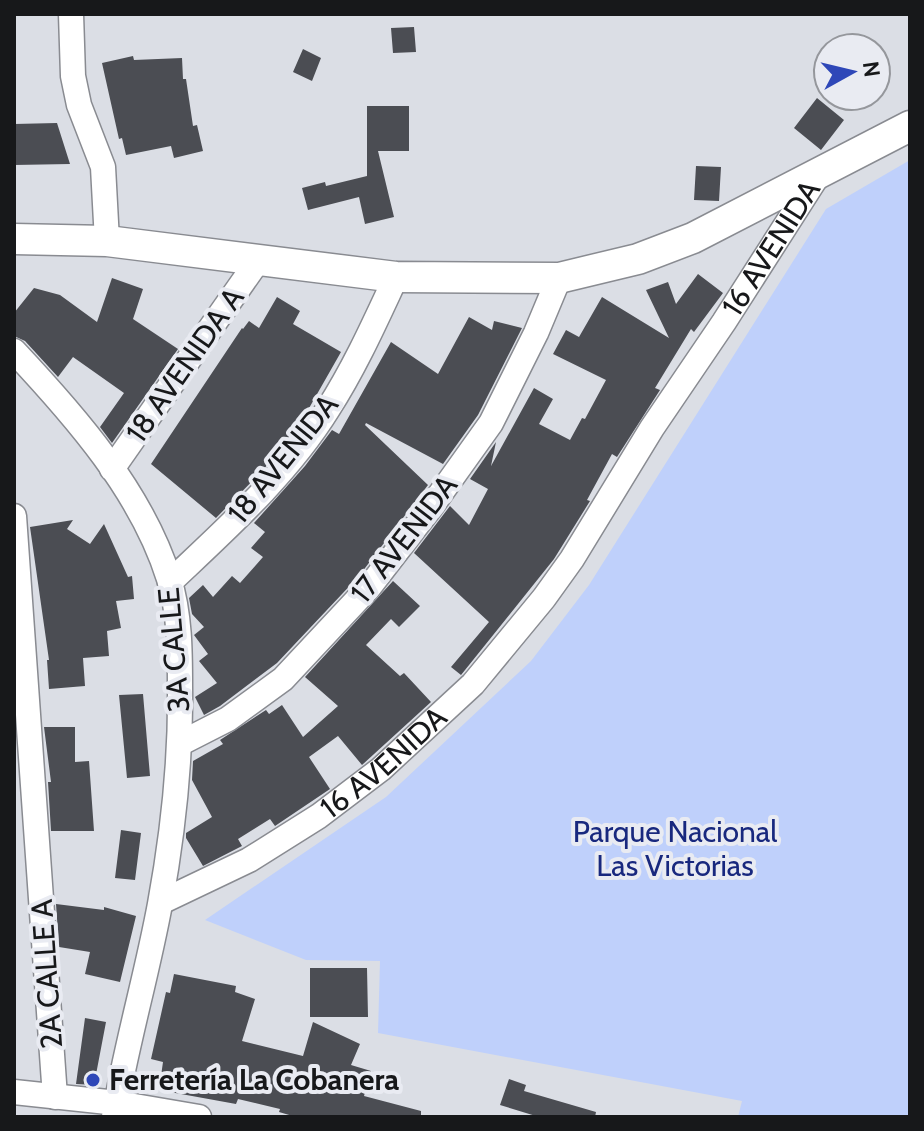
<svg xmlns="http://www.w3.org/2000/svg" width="924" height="1131" viewBox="0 0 924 1131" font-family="Cabin,sans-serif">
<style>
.green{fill:#bfd0fb}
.building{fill:#4b4d53}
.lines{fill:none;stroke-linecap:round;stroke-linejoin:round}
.minor-casing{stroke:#898b91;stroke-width:27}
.major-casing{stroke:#898b91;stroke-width:33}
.minor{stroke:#fff;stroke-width:24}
.major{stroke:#fff;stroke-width:30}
.poi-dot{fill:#2e47b8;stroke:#e9ebf2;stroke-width:3}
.labels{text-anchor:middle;stroke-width:8;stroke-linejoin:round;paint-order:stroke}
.street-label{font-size:30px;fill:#17181a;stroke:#e9ebf2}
.park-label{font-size:30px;fill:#18287e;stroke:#e9ebf2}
.poi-label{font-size:30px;font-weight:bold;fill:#17181a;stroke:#e9ebf2;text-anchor:start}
</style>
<rect width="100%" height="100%" fill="#dbdee5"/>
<path class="green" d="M910 160V1117H738L742 1101 378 1033 380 961 306 960 205 920 386 797 531 661 589 585 826 209Z"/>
<path class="building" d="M414 27 416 52 393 53 391 28Z
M303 49 321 58 312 81 293 72Z
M133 56 134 60 182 58 183 79H186L193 126 197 125 203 151 174 158 171 146 126 155 122 138 119 139 102 63Z
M817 98 844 120 821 150 794 128Z
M367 106H409V151H378L394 217 365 224 359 197 308 210 302 188 325 182 326 186 367 176Z
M57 123 70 164 14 165V124Z
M696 166 721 167 719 201 694 200Z
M698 274 723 293 694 332 691 329 655 388 660 390 617 457 612 454 587 500 590 501 554 559 461 675 451 667 489 622 414 553 450 506 469 525 488 489 470 479 496 442 491 466 534 388 553 399 539 424 570 440 582 418 585 419 606 380 553 354 566 330 579 337 602 297 669 338 646 290 668 282 676 304Z
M112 278 143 289 133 319 178 349 112 443 100 427 124 393 73 357 58 377 25 341 14 336V313L34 288 60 295 97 322Z
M277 297 300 311 293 324 341 352 300 424 264 469 216 518 151 464 242 328 243 329 249 321 259 328Z
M469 317 492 330 494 321 522 328 478 415 443 464 366 423 365 425 428 485 359 576 277 663 220 706 204 715 195 697 217 683 199 661 208 654 194 635 204 627 192 614 189 598 203 585 213 597 232 576 240 583 263 557 251 548 265 532 254 523 305 466 332 430 339 434 391 342 438 374Z
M73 520 67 529 90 544 104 524 128 577 132 576 134 599 116 601 121 628 107 631 109 656 83 658 85 686 49 689 47 660H49L30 527Z
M393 581 420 606 399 627 391 619 366 645 400 676 404 673 431 702 362 765 338 736 309 757 330 789 275 826 270 819 238 839 242 846 203 866 186 838V833L212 817 192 780 193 761 223 744 220 740 266 710 269 714 282 705 303 737 338 706 305 677Z
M143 694 150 776 127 778 119 695Z
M44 727H75V762L89 761 94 831H51L48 782H51Z
M121 830 141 833 135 880 115 878Z
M56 904 104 910V907L136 916 120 982 85 974 90 952 59 947Z
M310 968H367L368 1017H310Z
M174 974 236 986 235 992 255 999 242 1041 303 1056 313 1022 360 1044 351 1065 371 1071 364 1096 421 1111V1117H296L279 1112 280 1109 238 1099 236 1104 159 1090 163 1062 151 1059 166 992 170 993Z
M85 1018 106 1022 94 1085 76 1084Z
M509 1079 526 1085 524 1091 596 1112 595 1117H539L500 1105Z"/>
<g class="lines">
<defs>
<g id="minor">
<path d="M71 14 73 76 79 105 103 167 107 241"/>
<path d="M14 351C75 416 142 492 169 579 180 614 180 652 180 687 181 759 173 833 160 904 147 975 126 1045 114 1117"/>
<path d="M112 469 257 262"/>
<path d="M14 516 55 1097"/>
<path d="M170 582C226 529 287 475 328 409 355 367 375 322 396 277"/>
<path d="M181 743 228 719 283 679 370 586 431 507 491 423 536 333 559 278"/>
<path id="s1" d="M161 902 249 860 319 816 381 769 473 684 544 598 572 559 652 428 724 322 818 175"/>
<path d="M14 1092 117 1103 199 1117"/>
</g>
<path id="major" d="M14 239 107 241 396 277 559 278 638 259 693 238 910 126"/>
</defs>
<use href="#minor" class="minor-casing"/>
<use href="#major" class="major-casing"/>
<use href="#minor" class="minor"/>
<use href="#major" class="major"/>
</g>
<circle class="poi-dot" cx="93" cy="1080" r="8"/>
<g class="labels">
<g class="street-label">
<text dy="10" stroke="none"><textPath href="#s1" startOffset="912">16 AVENIDA</textPath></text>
<text transform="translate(185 365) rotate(-55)" y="10">18 AVENIDA A</text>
<text transform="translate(283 459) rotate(-51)" y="10">18 AVENIDA</text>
<text transform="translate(404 539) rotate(-52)" y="10">17 AVENIDA</text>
<text transform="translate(174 650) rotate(-95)" y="10">3A CALLE</text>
<text dy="10" stroke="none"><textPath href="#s1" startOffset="264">16 AVENIDA</textPath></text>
<text transform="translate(47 974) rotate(-94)" y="10">2A CALLE A</text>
</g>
<g class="park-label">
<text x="675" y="842">Parque Nacional<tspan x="675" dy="34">Las Victorias</tspan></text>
</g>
<g class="poi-label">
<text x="109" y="1090">Ferretería La Cobanera</text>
</g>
</g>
<rect width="924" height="1131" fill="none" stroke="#17181a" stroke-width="32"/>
<g transform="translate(852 72) rotate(82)"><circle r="38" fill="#e9ebf2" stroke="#95979c" stroke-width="2"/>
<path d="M0-6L14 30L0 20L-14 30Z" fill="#2e47b8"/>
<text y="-12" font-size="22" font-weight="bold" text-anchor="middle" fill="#17181a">N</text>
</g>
</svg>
